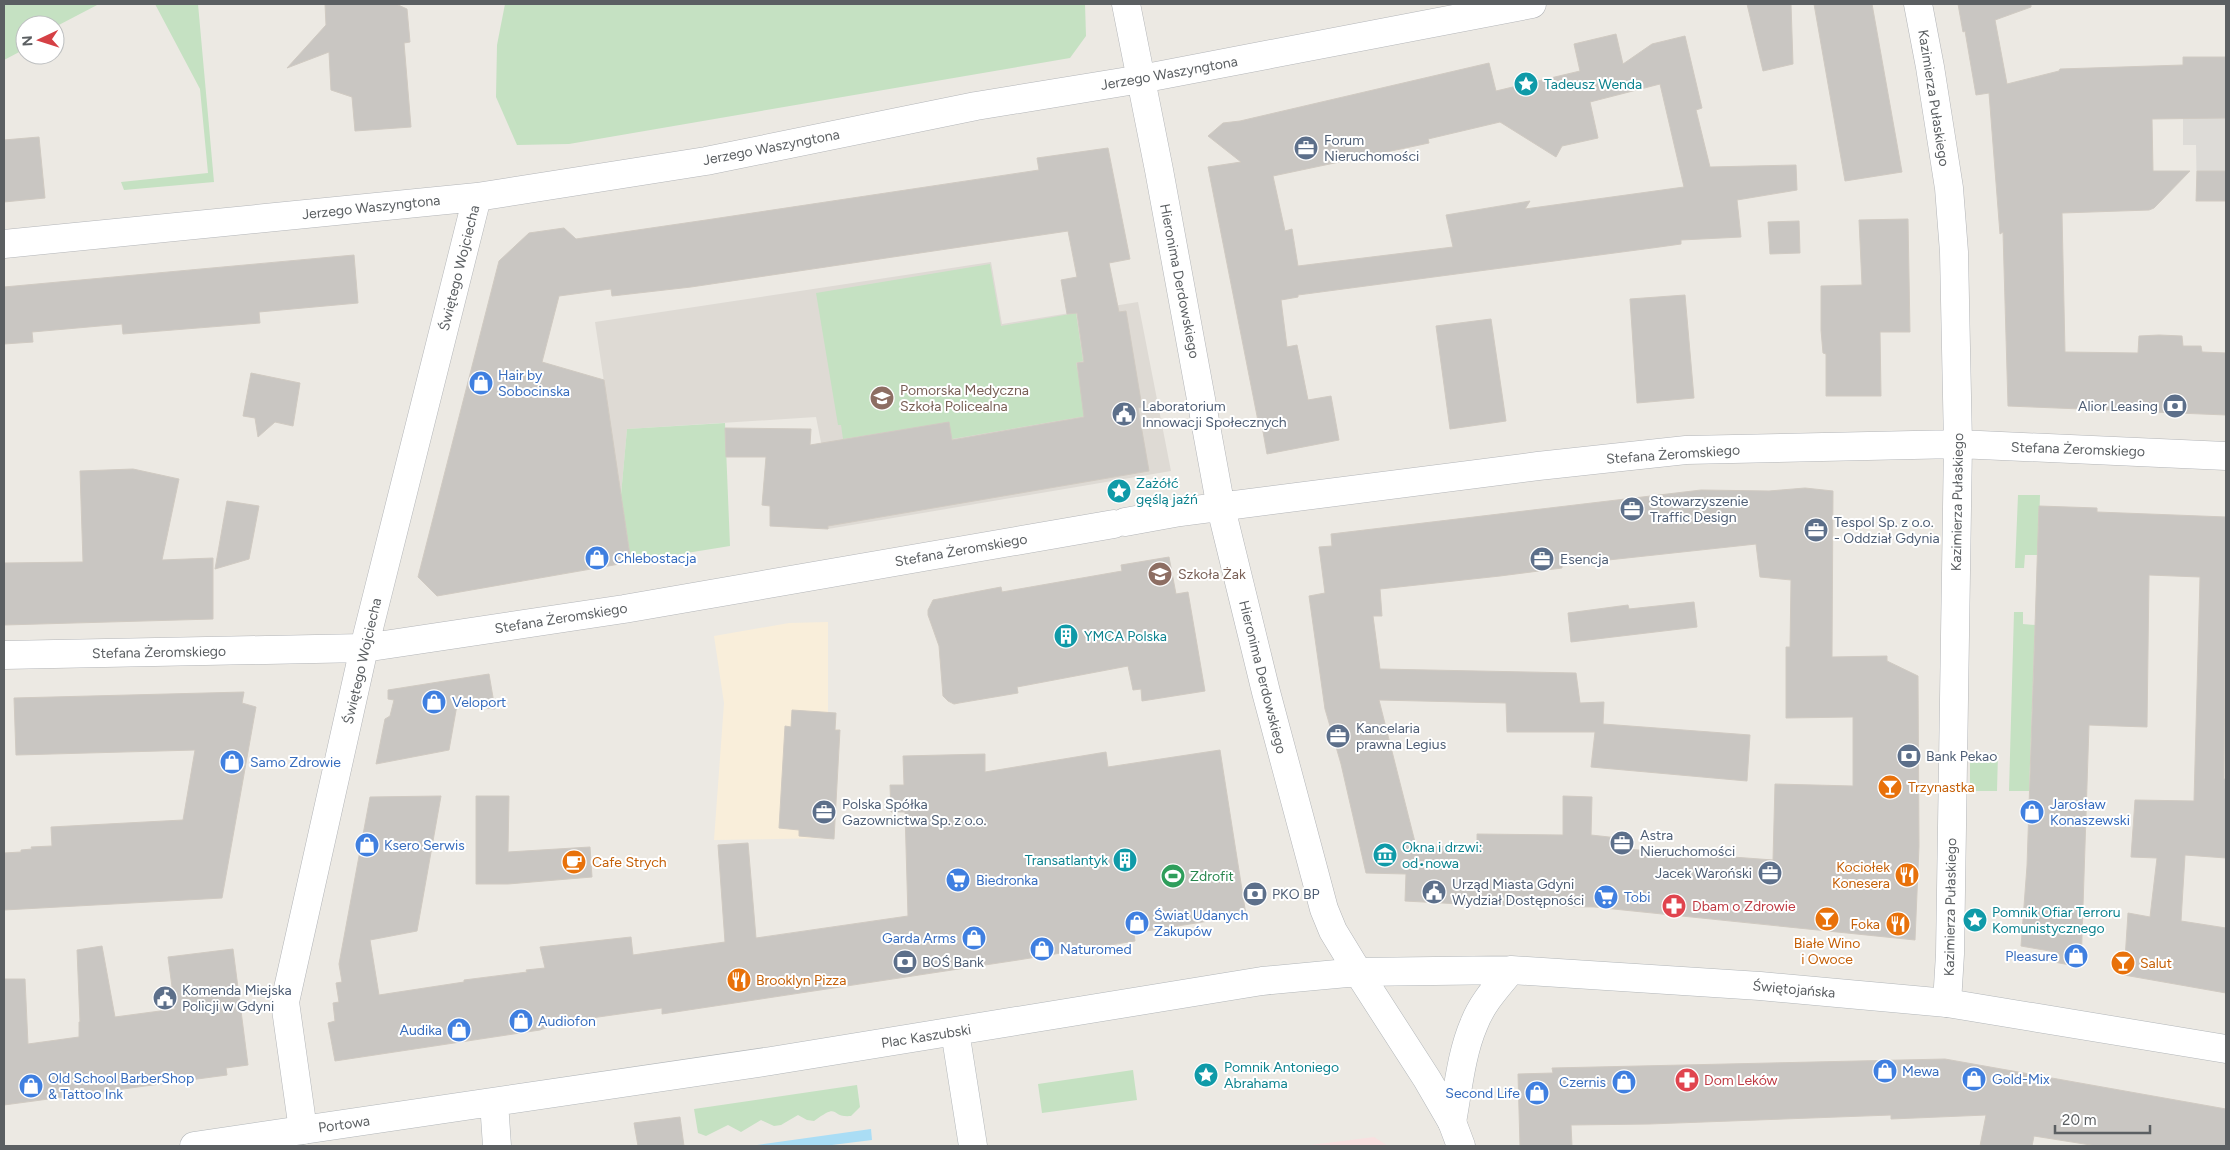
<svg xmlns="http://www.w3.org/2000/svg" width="2230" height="1150" viewBox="0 0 2230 1150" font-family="Figtree,sans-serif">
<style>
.commercial{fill:#f9eeda}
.industrial{fill:#dddbd7}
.education{fill:#dedad4}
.medical{fill:#f8e0e0}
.green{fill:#c5e1c2}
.water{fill:#aaddf5}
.building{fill:#c9c6c2;stroke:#d0cac2;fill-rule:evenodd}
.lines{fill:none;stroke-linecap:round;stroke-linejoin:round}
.street-casing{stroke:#b3b5b8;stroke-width:29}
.secondary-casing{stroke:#b2b6b9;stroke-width:29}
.street{stroke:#fff;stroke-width:28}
.secondary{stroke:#fff;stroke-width:28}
.labels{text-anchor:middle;stroke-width:4;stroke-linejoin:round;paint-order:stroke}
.street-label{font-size:14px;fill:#5b5f62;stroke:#fff}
.culture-label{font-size:14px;fill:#0d838f;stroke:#fff;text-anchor:start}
.service-label{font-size:14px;fill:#4e5e75;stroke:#fff;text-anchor:start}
.shop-label{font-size:14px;fill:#366cbe;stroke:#fff;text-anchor:start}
.education-label{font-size:14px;fill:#785e54;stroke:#fff;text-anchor:start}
.food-label{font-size:14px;fill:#c56008;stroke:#fff;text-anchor:start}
.leisure-label{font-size:14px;fill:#27864d;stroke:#fff;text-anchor:start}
.health-label{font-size:14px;fill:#be3a42;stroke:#fff;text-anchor:start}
</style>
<rect width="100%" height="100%" fill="#ece9e3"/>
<path class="commercial" d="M828 622V713H836L835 729 840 730 834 838 714 840 724 703 714 636 789 623Z"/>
<path class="industrial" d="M2226 88V201H2197L2196 145H2183V89Z"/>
<path class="education" d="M991 262 1002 324 1138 302 1171 471 828 529 830 488 816 417 627 429 621 495 595 322Z"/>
<path class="medical" d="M1374 1137 1388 1146H1302Z"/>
<path class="green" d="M4 4H99L55 27V25H25V49L4 60Z
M155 4H198L214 182 124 190 121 182 208 173 200 89Z
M505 4H1085L1086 36 1070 58 569 144 517 145 496 97 497 45Z
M990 264 1001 326 1076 313 1083 361 1076 363 1078 373 1084 372 1092 415 952 439 949 422 843 439 841 425H838L816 293Z
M725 423 730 546 631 562 621 495 627 429Z
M2018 495H2040L2038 555H2025L2024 568H2015Z
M2014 612H2023V624L2035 625 2029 791H2009Z
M1970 753H1998L1997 791H1970Z
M1133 1070 1137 1100 1042 1113 1038 1084Z
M857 1085 860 1107 851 1116C829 1118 841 1101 814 1121L807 1120 798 1115 781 1125 774 1126 761 1120 741 1132 728 1125 706 1136 698 1133 694 1109Z"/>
<path class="water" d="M871 1129 872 1140 824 1146H750Z"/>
<path class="building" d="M325 4H396L407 9 410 42 404 43 411 127 355 131 352 97 331 90 329 52 287 68 326 25Z
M1747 4H1791L1793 64 1763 71Z
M1814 4H1872L1902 172 1845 181Z
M1958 4H2031V7L1995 20 2007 84 2059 71 2060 69 2183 65V57H2226V118L2152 119 2153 171H2190L2154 208 2149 210 2062 213 2065 352 2138 353 2139 336 2159 335 2182 336 2183 346H2201L2202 352 2226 353V415L2008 406 2003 232 2000 234 1989 93 1976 95 1965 31 1963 32Z
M1616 34 1623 64 1652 44 1685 36 1702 108 1696 110 1710 167 1796 165 1797 190 1737 200 1741 237 1681 240V244L1652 248 1298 295V297L1281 300 1287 347 1297 345 1308 400 1331 396 1339 440 1267 454 1262 426H1259L1208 167 1241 162 1208 136 1223 123 1240 121 1489 63 1496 91 1580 71 1574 44ZM1660 84 1684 187 1525 209 1530 201 1446 215 1453 247 1298 266 1292 229 1285 231 1273 176 1429 143 1428 139 1500 122 1556 157 1562 146 1598 138 1590 102Z
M39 137 45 198 4 202V140Z
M1108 148 1130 259 1109 263 1119 312 1126 311 1142 407 1138 408 1149 471 828 526V529L770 526V506L762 505 766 457H726L725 428 811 429 810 445 949 422 952 440 1084 417 1077 363 1084 362 1077 313 1067 314 1061 280 1077 277 1068 231 691 287 612 296 611 289 559 296 542 362 604 380 631 562 437 596 418 577 499 261 529 233 564 228 576 239 706 220 1039 170 1037 158Z
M2197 171H2226V201H2196Z
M1908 219 1910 332H1880L1881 396H1826V354L1823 353 1821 330V286L1862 285 1859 220Z
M1799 221 1800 253 1770 254 1768 222Z
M354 255 358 303 259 312 260 323 123 334 122 324 32 332 33 342 4 344V287Z
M1685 295 1694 398 1637 403 1630 299Z
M1491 319 1506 421 1450 429 1436 326Z
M251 373 300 383 293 426 275 422 258 437 255 418 243 416Z
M133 469 179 479 162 560 213 558V619L4 625V563L83 562 80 471Z
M1805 488 1833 491 1832 657 1887 656V661L1918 676 1919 846 1915 940 1594 907 1479 905 1405 901 1406 874 1366 873 1341 764 1325 709 1309 596 1325 593 1319 547 1332 546 1331 534 1701 490 1769 491ZM1756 544 1760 577 1791 580 1790 647H1786V718L1853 717V786L1775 784 1773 860 1625 849 1627 839 1591 835 1592 797 1563 796V835L1477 834V847L1416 846 1379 700 1506 703 1507 732H1595L1591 767 1747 781 1750 735 1603 724 1604 702 1580 703 1576 673 1380 669 1373 616H1382L1380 589 1500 576 1562 568V565Z
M227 501 259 506 249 559 215 569Z
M2039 506 2097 508V512L2226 517 2224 779H2226V858L2185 855 2181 921 2226 928V993L2124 975 2128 913 2150 917 2157 858 2131 857 2135 800 2194 801 2200 577 2149 575 2147 727 2089 725 2081 967 2054 962 2055 952 2021 946 2027 866Z
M1169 557 1176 594 1188 592 1205 691 1142 701 1141 689 1133 690 1128 666 1017 687 1018 693 959 703 954 704 948 701 943 696 939 646 928 615V610L933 600 1001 587 1002 592 1122 571 1121 565Z
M1694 602 1697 627 1571 642 1568 613 1628 605 1629 609Z
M489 674 495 709 457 705 449 750 376 764 385 719 390 716 394 700 388 699V690Z
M244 692 242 703 256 707 222 898 4 910V853L21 852V850L32 849 31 847 52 846 51 827 183 820 195 750 16 755 14 698Z
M792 710 836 713 835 730H840L834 839 799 836V830L779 828 785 726 791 727Z
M1220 750 1246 915 1134 933 1135 941 1018 960 662 1014V1008L563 1022 540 1030 335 1061 328 1023 335 1021 333 1003 339 1002 336 983 342 982 339 964 370 797 441 796 417 931 370 940 379 995 464 982V980L527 972 526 970 545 968 540 947 631 937 633 955 725 942 718 845 748 843 756 938 908 916 905 812H891L890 785H904L903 756 985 754V772L1106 752 1108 767Z
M476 796H509L508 852 590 847 592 877 508 884H476Z
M102 946 115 1017 175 1009 168 957 233 949 248 1065 226 1068 227 1075 4 1105V979H25L28 1044 79 1037V1022H80L77 950Z
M1945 1059 2226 1109V1146H2097L2034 1136 2032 1146H1980L1986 1115 1891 1119V1115L1650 1124 1571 1125 1572 1146H1520L1518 1074 1553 1073 1552 1068Z
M680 1117 684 1146H638L634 1123Z"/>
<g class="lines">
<defs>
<path id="street" d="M1126 4 1159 170 1221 508 1266 692 1324 909 1333 931 1358 972
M1918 4 1930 67 1949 188 1954 252 1958 444 1950 954 1947 1003
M4 244 477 197 706 161 976 106 1141 79 1532 4
M1125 522 1180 512 1538 466 1686 450 1958 444 2226 456
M4 655 364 648 624 609 1114 524
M1452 1122 1461 1146
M303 1130 285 1002 364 648 477 197"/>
<path id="secondary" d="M1358 972 1427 1079 1452 1122
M955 1031 973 1146
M494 1102 497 1146
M1452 1122C1458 1090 1461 1054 1474 1024 1482 1003 1497 987 1511 970
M194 1146 771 1061 1262 981 1358 972 1511 970 1760 986 1947 1003 2226 1049"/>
</defs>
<use href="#street" class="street-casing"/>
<use href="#secondary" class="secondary-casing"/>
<use href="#street" class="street"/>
<use href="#secondary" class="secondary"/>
</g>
<defs>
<symbol id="sight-disc" viewBox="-11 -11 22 22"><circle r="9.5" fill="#0f9aa8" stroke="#fff"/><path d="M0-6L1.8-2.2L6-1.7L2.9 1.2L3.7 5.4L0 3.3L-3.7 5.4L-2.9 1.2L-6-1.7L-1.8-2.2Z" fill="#fff"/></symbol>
<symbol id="office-disc" viewBox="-11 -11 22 22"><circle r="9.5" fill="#5c6f8a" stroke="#fff"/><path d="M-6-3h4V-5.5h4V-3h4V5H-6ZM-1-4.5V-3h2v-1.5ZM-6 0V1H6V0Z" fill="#fff"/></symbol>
<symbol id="shop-disc" viewBox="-11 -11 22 22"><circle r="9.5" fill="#3f7fe0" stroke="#fff"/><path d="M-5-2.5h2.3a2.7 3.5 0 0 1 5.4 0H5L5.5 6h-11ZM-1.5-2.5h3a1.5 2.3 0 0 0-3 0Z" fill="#fff"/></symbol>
<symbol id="university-disc" viewBox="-11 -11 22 22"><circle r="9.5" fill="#8d6e63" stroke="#fff"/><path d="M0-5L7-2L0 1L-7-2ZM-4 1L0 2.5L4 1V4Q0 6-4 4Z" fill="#fff"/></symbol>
<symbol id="bank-disc" viewBox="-11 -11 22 22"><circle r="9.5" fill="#5c6f8a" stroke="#fff"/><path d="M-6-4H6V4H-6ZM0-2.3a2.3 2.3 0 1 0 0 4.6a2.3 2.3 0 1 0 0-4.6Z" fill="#fff"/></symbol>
<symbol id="civic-disc" viewBox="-11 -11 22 22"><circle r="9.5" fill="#5c6f8a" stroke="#fff"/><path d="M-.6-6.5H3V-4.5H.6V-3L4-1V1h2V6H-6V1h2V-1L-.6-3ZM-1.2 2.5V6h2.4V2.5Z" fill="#fff"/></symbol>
<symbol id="school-disc" viewBox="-11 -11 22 22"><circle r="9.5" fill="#8d6e63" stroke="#fff"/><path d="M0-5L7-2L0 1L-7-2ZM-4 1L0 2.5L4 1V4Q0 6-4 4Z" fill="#fff"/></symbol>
<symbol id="building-disc" viewBox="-11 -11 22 22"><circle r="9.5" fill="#0f9aa8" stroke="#fff"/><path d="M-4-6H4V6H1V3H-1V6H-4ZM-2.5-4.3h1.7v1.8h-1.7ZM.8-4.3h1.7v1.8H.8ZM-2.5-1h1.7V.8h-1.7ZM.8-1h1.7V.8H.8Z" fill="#fff"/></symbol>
<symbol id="bar-disc" viewBox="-11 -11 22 22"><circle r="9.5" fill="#e8710a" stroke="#fff"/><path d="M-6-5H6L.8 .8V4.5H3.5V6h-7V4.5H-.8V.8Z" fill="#fff"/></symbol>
<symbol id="museum-disc" viewBox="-11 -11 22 22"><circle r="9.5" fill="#0f9aa8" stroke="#fff"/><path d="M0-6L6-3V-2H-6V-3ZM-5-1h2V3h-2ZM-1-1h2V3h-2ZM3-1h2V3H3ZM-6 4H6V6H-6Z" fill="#fff"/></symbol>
<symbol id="cafe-disc" viewBox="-11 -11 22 22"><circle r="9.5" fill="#e8710a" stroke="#fff"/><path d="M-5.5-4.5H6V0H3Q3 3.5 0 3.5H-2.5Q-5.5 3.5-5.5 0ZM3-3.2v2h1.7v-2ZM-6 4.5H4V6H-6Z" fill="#fff"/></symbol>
<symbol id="restaurant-disc" viewBox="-11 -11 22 22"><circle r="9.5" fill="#e8710a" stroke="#fff"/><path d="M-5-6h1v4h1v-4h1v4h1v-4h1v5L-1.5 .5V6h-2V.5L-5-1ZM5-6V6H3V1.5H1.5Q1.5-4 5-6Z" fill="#fff"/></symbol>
<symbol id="stadium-disc" viewBox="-11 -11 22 22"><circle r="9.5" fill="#2e9e5b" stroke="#fff"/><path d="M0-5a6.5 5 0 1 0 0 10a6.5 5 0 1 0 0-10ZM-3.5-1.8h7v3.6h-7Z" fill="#fff"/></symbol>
<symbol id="supermarket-disc" viewBox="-11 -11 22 22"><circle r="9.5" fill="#3f7fe0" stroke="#fff"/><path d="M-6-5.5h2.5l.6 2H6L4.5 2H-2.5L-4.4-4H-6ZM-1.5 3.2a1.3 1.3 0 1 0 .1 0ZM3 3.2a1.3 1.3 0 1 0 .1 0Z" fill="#fff"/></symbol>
<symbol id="pharmacy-disc" viewBox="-11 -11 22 22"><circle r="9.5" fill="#e0444e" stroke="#fff"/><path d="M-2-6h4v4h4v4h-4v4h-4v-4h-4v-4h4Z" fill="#fff"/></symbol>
</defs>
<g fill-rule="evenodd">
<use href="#sight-disc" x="1512" y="70" width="28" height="28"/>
<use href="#office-disc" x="1292" y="134" width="28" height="28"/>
<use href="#shop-disc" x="467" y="369" width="28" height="28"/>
<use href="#university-disc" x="868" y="384" width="28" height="28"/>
<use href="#bank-disc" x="2161" y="392" width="28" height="28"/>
<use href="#civic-disc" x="1110" y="400" width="28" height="28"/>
<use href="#sight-disc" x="1105" y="477" width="28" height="28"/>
<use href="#office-disc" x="1618" y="495" width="28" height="28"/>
<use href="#office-disc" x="1802" y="516" width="28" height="28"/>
<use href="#shop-disc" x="583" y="544" width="28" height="28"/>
<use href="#office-disc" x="1528" y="545" width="28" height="28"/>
<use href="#school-disc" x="1146" y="560" width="28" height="28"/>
<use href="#building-disc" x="1052" y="622" width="28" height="28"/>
<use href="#shop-disc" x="420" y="688" width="28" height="28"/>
<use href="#office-disc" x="1324" y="722" width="28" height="28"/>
<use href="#bank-disc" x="1895" y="742" width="28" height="28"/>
<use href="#shop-disc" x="218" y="748" width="28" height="28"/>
<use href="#bar-disc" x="1876" y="773" width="28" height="28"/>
<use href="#office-disc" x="810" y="798" width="28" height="28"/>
<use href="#shop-disc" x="2018" y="798" width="28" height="28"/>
<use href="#office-disc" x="1608" y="829" width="28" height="28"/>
<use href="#shop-disc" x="353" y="831" width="28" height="28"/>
<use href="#museum-disc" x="1371" y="841" width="28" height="28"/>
<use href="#building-disc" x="1111" y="846" width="28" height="28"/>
<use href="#cafe-disc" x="560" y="848" width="28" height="28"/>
<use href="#office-disc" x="1756" y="859" width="28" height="28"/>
<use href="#restaurant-disc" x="1893" y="861" width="28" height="28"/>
<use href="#stadium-disc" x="1159" y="862" width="28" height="28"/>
<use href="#supermarket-disc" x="944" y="866" width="28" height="28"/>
<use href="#civic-disc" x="1420" y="878" width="28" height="28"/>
<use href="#bank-disc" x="1241" y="880" width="28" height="28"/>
<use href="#supermarket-disc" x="1592" y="883" width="28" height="28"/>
<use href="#pharmacy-disc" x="1660" y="892" width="28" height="28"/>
<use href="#bar-disc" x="1813" y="905" width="28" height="28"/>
<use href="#sight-disc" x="1961" y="906" width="28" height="28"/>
<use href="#shop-disc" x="1123" y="909" width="28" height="28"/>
<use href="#restaurant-disc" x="1884" y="910" width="28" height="28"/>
<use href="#shop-disc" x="960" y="924" width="28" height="28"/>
<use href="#shop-disc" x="1028" y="935" width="28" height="28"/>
<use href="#shop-disc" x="2062" y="942" width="28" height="28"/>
<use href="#bank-disc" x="891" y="948" width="28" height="28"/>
<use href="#bar-disc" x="2109" y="949" width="28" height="28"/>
<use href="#restaurant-disc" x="725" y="966" width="28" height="28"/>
<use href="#civic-disc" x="151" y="984" width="28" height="28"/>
<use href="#shop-disc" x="507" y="1007" width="28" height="28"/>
<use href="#shop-disc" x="445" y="1016" width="28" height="28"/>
<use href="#shop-disc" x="1871" y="1057" width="28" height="28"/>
<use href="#sight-disc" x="1192" y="1061" width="28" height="28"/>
<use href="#shop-disc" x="1960" y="1065" width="28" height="28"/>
<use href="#pharmacy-disc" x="1673" y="1066" width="28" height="28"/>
<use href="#shop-disc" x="1610" y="1068" width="28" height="28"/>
<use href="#shop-disc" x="17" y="1072" width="28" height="28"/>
<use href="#shop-disc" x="1523" y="1079" width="28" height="28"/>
</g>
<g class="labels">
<g class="street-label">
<text transform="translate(1169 73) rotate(-10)" y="5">Jerzego Waszyngtona</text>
<text transform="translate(1934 98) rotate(81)" y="5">Kazimierza Pułaskiego</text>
<text transform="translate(771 147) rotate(-11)" y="5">Jerzego Waszyngtona</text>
<text transform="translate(371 207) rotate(-6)" y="5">Jerzego Waszyngtona</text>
<text transform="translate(459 268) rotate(-76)" y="5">Świętego Wojciecha</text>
<text transform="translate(1180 281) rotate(79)" y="5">Hieronima Derdowskiego</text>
<text transform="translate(2078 449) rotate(2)" y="5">Stefana Żeromskiego</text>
<text transform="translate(1673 454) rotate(-4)" y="5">Stefana Żeromskiego</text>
<text transform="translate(1957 502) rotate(-89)" y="5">Kazimierza Pułaskiego</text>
<text transform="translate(961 550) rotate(-10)" y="5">Stefana Żeromskiego</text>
<text transform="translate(561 618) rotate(-9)" y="5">Stefana Żeromskiego</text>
<text transform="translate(159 652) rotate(-1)" y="5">Stefana Żeromskiego</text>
<text transform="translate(362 661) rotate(-77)" y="5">Świętego Wojciecha</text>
<text transform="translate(1263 677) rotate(76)" y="5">Hieronima Derdowskiego</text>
<text transform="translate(1950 907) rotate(-89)" y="5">Kazimierza Pułaskiego</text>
<text transform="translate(1794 989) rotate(5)" y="5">Świętojańska</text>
<text transform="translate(926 1036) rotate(-9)" y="5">Plac Kaszubski</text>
<text transform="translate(344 1124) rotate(-8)" y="5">Portowa</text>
</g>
<g class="culture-label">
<text x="1544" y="89">Tadeusz Wenda</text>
<text x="1136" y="488">Zażółć<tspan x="1136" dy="16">gęślą jaźń</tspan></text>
<text x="1084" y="641">YMCA Polska</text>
<text x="1402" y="852">Okna i drzwi:<tspan x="1402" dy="16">od•nowa</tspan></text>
<text x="1108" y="865" text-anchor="end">Transatlantyk</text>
<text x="1992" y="917">Pomnik Ofiar Terroru<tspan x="1992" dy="16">Komunistycznego</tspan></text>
<text x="1224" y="1072">Pomnik Antoniego<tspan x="1224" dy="16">Abrahama</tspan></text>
</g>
<g class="service-label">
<text x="1324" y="145">Forum<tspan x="1324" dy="16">Nieruchomości</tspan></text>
<text x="1142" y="411">Laboratorium<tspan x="1142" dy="16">Innowacji Społecznych</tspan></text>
<text x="2158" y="411" text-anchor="end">Alior Leasing</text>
<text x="1650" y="506">Stowarzyszenie<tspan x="1650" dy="16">Traffic Design</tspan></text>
<text x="1834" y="527">Tespol Sp. z o.o.<tspan x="1834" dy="16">- Oddział Gdynia</tspan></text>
<text x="1560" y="564">Esencja</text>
<text x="1356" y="733">Kancelaria<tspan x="1356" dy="16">prawna Legius</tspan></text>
<text x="1926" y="761">Bank Pekao</text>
<text x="842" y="809">Polska Spółka<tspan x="842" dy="16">Gazownictwa Sp. z o.o.</tspan></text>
<text x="1640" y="840">Astra<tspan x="1640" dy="16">Nieruchomości</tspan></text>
<text x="1752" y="878" text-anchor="end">Jacek Waroński</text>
<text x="1452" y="889">Urząd Miasta Gdyni<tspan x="1452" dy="16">Wydział Dostępności</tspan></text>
<text x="1272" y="899">PKO BP</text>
<text x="922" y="967">BOŚ Bank</text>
<text x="182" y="995">Komenda Miejska<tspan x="182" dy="16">Policji w Gdyni</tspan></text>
</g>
<g class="shop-label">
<text x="498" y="380">Hair by<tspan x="498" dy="16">Sobocinska</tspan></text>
<text x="614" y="563">Chlebostacja</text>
<text x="452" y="707">Veloport</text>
<text x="250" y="767">Samo Zdrowie</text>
<text x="2050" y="809">Jarosław<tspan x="2050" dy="16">Konaszewski</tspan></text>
<text x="384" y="850">Ksero Serwis</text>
<text x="976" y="885">Biedronka</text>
<text x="1624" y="902">Tobi</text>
<text x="1154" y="920">Świat Udanych<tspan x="1154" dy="16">Zakupów</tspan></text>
<text x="956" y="943" text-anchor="end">Garda Arms</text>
<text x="1060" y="954">Naturomed</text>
<text x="2058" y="961" text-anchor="end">Pleasure</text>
<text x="538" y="1026">Audiofon</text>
<text x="442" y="1035" text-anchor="end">Audika</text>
<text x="1902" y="1076">Mewa</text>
<text x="48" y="1083">Old School BarberShop<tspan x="48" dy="16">&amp; Tattoo Ink</tspan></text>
<text x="1992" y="1084">Gold-Mix</text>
<text x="1606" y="1087" text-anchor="end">Czernis</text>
<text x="1520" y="1098" text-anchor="end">Second Life</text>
</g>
<g class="education-label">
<text x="900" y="395">Pomorska Medyczna<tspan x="900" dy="16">Szkoła Policealna</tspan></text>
<text x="1178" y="579">Szkoła Żak</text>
</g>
<g class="food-label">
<text x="1908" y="792">Trzynastka</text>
<text x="592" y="867">Cafe Strych</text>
<text x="1890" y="872" text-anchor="end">Kociołek<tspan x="1890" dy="16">Konesera</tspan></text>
<text x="1880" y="929" text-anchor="end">Foka</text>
<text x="1827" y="948" text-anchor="middle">Białe Wino<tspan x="1827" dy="16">i Owoce</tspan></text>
<text x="2140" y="968">Salut</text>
<text x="756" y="985">Brooklyn Pizza</text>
</g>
<g class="leisure-label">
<text x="1190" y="881">Zdrofit</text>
</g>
<g class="health-label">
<text x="1692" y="911">Dbam o Zdrowie</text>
<text x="1704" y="1085">Dom Leków</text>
</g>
</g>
<rect width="2230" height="1150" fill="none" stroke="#5b5f62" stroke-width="10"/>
<g transform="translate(40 40) rotate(266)"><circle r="24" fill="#ffffff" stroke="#bdbfc0"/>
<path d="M0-4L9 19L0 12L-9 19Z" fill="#d54045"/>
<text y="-8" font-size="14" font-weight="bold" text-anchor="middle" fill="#5b5f62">N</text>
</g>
<path d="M2055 1125v8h95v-8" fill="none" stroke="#5b5f62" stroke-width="2.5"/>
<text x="2062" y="1125" font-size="15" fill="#5b5f62" stroke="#ffffff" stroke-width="4" paint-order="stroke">20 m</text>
</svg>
